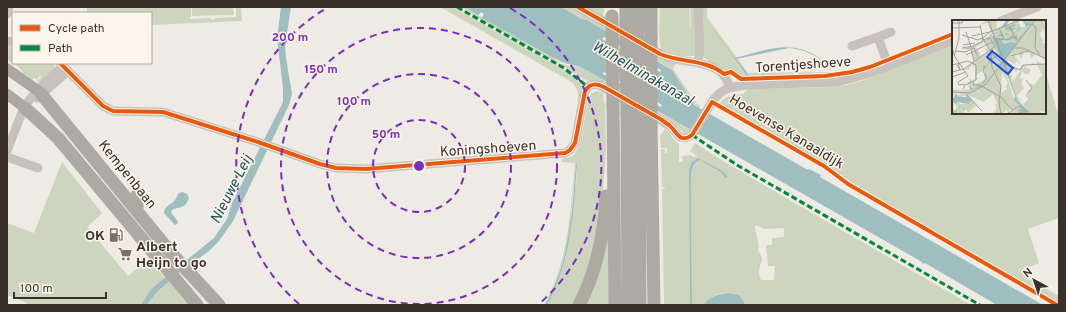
<svg xmlns="http://www.w3.org/2000/svg" width="1066" height="312" viewBox="0 0 1066 312" font-family="Overpass,sans-serif">
<style>
.green{fill:#ced5be;fill-rule:evenodd}
.water{fill:#9fbec0;fill-rule:evenodd}
.lines{fill:none;stroke-linecap:round;stroke-linejoin:round}
.minor{stroke:#c8c2bc;stroke-width:9}
.major{stroke:#ada7a1;stroke-width:11}
.highway{stroke:#ada9a3;stroke-width:13}
.highway-bridge{stroke:#ada9a3;stroke-width:13}
.quiet{stroke:#00873e;stroke-width:3;stroke-dasharray:6 3;stroke-linecap:butt}
.cycleway-casing{stroke:#fbf5eb;stroke-width:6}
.cycleway{stroke:#e8590c;stroke-width:4}
.ring{fill:none;stroke:#7b2cbf;stroke-width:2;stroke-dasharray:7 5}
.labels{text-anchor:middle;stroke-width:3;stroke-linejoin:round;paint-order:stroke}
.street-label{font-size:14px;fill:#39302a;stroke:#fbf5eb}
.poi-label{font-size:14px;font-weight:bold;fill:#39302a;stroke:#fbf5eb;text-anchor:end}
.water-label{font-size:15px;font-style:italic;fill:#1e545c;stroke:#fbf5eb}
.inset-road{fill:none;stroke:#a6a09a;stroke-width:1}
.view{fill:#1d4ed8;fill-opacity:0.15;stroke:#1d4ed8;stroke-width:2}
.inset-edge{fill:none;stroke:#39302a;stroke-width:2}
.centre{fill:#7b2cbf;stroke:#fbf5eb;stroke-width:2}
.ring-label{font-size:12px;text-anchor:middle;font-weight:bold;fill:#7b2cbf;stroke:#fbf5eb;stroke-width:3;stroke-linejoin:round;paint-order:stroke}
</style>
<rect width="100%" height="100%" fill="#eeeae4"/>
<path class="green" d="M87 7H191V17H190V19L211 18V20L215 19V18L236 17V7H241L242 21 151 25V13H87Z
M192 7H233L234 15 192 16Z
M440 7H453L569 73 582 85 578 104C579 94 578 87 570 81Z
M461 7H464L552 57 561 64 581 67 692 131 686 134 674 125 589 82 586 79 585 80 573 72 495 28Z
M561 7H575L660 56 676 62 673 69 696 103 705 109 700 106 699 108 694 105 672 70 668 67 587 20 581 19Z
M582 7H604L603 19 661 52 659 32 660 7H689L690 28H691L690 7H696V54L694 56H679L662 52Z
M699 7H707V17L748 73 836 72 833 74 743 77 738 76 732 70 725 71 711 63 703 56Z
M953 44V113H1045V71L1059 117V218L1028 229 1039 263 1029 267 1028 278 1059 296V304L835 173 821 163 719 104C726 95 733 95 743 94L748 89 834 87 847 85 861 81Z
M7 46 13 47V63H52L55 66 54 69 39 82 37 81 41 77 40 75 37 80 34 78 32 80 24 74 19 67 7 60Z
M596 91 604 93H603L604 104 605 101 606 151 602 199 597 244 575 305H547C567 270 572 230 575 191 576 183 578 171 576 164L569 237 556 284 545 305H544C569 262 570 211 575 163L562 162V159L569 157 574 155 579 146 589 98 590 95Z
M662 126C670 131 672 139 679 144V162L683 161 682 156 691 155 694 157 697 156 690 151 695 143 731 166 971 305H746L745 303C740 300 734 295 728 293 720 291 708 299 703 305H664L662 189H665L664 187H662L661 149H665V153H667V148H661L660 136 665 129 662 127ZM698 158 723 171 728 177 725 178 721 172 700 160C692 164 692 170 691 177L692 298 690 300 689 170ZM755 225 765 229 784 228V237L772 238V245H766L768 266H775L774 280H761C760 276 758 273 759 270 761 260 765 260 758 251 760 242 755 235 755 225Z
M62 162 102 213 87 227 128 276 149 259 165 278 151 289 141 305H28L25 302 7 295V223L34 233Z
M608 215 609 305H582Z
M169 282 188 305H147L157 292Z"/>
<path class="water" d="M281 7H291L285 46 286 58 292 94 289 105 233 221 219 241 209 251 180 272 157 292 147 305H141L151 289 214 238 227 219 232 203 283 102V88L277 38Z
M464 7H561L581 19 587 20 672 70 694 105 808 170 809 169 821 175 820 177 1043 305H997L925 263 922 264V262L581 67 564 63 552 57 482 18 484 14 481 12 478 15ZM604 37 661 70 660 72 602 39ZM604 72 662 105 661 107 603 74Z
M705 18 735 58C767 50 792 38 821 59 825 62 829 65 832 69H831C821 57 805 49 789 48L736 59 748 74V77Z
M698 158 723 171 728 177 725 178 721 172 700 160C692 163 692 170 691 177L692 305H690L689 170 692 162Z
M576 164H577C574 212 571 262 547 305H545C570 261 572 212 576 164Z
M183 192 187 194 189 198C186 207 182 207 173 209L171 212 172 214 177 220 178 223 175 225 164 213C164 206 171 205 175 200 177 198 177 195 179 193Z
M728 293 739 295 746 305H703C709 297 718 294 728 293Z"/>
<g class="lines">
<path class="minor" d="M578 7 615 28
M7 14 9 7
M1001 21 1037 7
M7 41 13 42
M647 46C654 50 661 55 670 58 692 64 722 59 730 88
M852 46 878 37
M698 62 700 50 698 7
M60 63 103 106 113 111 163 112 258 142 320 164 336 168 366 169 565 153 570 150 575 143 584 95C586 87 590 83 599 85L631 103
M888 65 878 37 891 32
M37 98 68 71
M647 112 670 126 680 137 686 138 692 135 713 100 720 93 728 88 745 85 837 82C877 73 915 55 953 40
M7 151 24 107 37 90 63 66
M7 157 38 168"/>
<path class="major" d="M7 69 37 90 42 95
M7 94 24 107"/>
<path class="highway" d="M626 7V24
M638 7V31
M651 7V38
M42 95 172 254 219 305
M613 105 615 305
M24 107 58 138 197 305
M627 113 628 305
M639 120 640 305
M651 127 654 305
M137 211V195
M579 305C597 271 604 234 606 196"/>
<path class="highway-bridge" d="M612 16 613 105
M626 24 627 113
M638 31 639 120
M651 38V127"/>
<path class="quiet" d="M457 7 564 68 588 87
M692 135 737 165 980 305"/>
<defs>
<path id="cycleway" d="M578 7 660 54C682 63 705 59 724 74L731 72 741 79 825 76 852 72 870 67 953 34
M60 63 103 106 113 111 163 112 258 142 320 164 336 168 366 169 565 153 570 150 575 143 585 91C590 83 596 83 604 87L662 120C664 122 668 124 670 126 678 133 680 144 692 135L712 102 824 166 848 184 1057 305"/>
</defs>
<use href="#cycleway" class="cycleway-casing"/>
<use href="#cycleway" class="cycleway"/>
</g>
<g class="ring">
<circle cx="419" cy="166" r="46"/>
<circle cx="419" cy="166" r="92"/>
<circle cx="419" cy="166" r="138"/>
<path d="M299 304A183 183 0 0 1 327 8M510 8A183 183 0 0 1 539 304"/>
</g>
<defs>
<symbol id="fuel-bare" viewBox="-9 -9 18 18"><path d="M-5.5-6h7V0h2V4h1.3V-2.5L3-4.5l.8-.8L6-3V5H2.5V1h-1V6h-7ZM-4.2-4.7v3.2H.2V-4.7Z" fill="#78716b" stroke="#fbf5eb" stroke-width="2.5" paint-order="stroke"/></symbol>
<symbol id="supermarket-bare" viewBox="-9 -9 18 18"><path d="M-6-5.5h2.5l.6 2H6L4.5 2H-2.5L-4.4-4H-6ZM-1.5 3.2a1.3 1.3 0 1 0 .1 0ZM3 3.2a1.3 1.3 0 1 0 .1 0Z" fill="#78716b" stroke="#fbf5eb" stroke-width="2.5" paint-order="stroke"/></symbol>
</defs>
<g fill-rule="evenodd">
<use href="#fuel-bare" x="106" y="225" width="20" height="20"/>
<use href="#supermarket-bare" x="115" y="244" width="20" height="20"/>
</g>
<g class="labels">
<g class="street-label">
<text transform="translate(803 64) rotate(-4)" y="5">Torentjeshoeve</text>
<text transform="translate(787 131) rotate(31)" y="5">Hoevense Kanaaldijk</text>
<text transform="translate(488 148) rotate(-4)" y="5">Koningshoeven</text>
<text transform="translate(128 174) rotate(51)" y="5">Kempenbaan</text>
</g>
<g class="poi-label">
<text x="105" y="240">OK</text>
<text x="136" y="251" text-anchor="start">Albert<tspan x="136" dy="16">Heijn to go</tspan></text>
</g>
<g class="water-label">
<text transform="translate(643 73) rotate(30)" y="5">Wilhelminakanaal</text>
<text transform="translate(231 189) rotate(-63)" y="5">Nieuwe Leij</text>
</g>
</g>
<g transform="translate(952 20)">
<rect width="94" height="94" fill="#eeeae4"/>
<path d="M35 0H44L45 9 56 2 54 0H58L53 7 62 3V0L64 2 68 0 66 1 69 8 74 6 71 3 72 0H94V15L90 8V12L87 13 92 21 90 23H94V40L84 34 79 38 78 33 72 32 69 39 66 33 62 35 70 45H79L80 42 84 45 85 41 90 44 94 43V92L88 91 91 94H80L66 80 48 33 62 80 77 94 70 91 66 94H53L60 92 58 89 61 91 62 90 58 88 56 93 55 90 50 94H40L45 88 42 83 46 85 41 74 32 82 16 75 25 85 16 93 14 90 12 91 14 94H0L1 89 4 90V86L7 89 4 85 5 80 8 84 19 83 13 76 5 78 3 77 1 80 3 84 2 86 0 87 3 84 0 80 3 76 10 74 0 72V70H18L15 62H18L17 59 18 58 19 61 23 59V44L21 49V44L16 50 13 49 22 43 20 32 24 31 22 28 20 32 19 28 40 17 46 26 36 3 28 5ZM32 22 37 30 32 27 35 32 28 38V33L23 27ZM42 29 45 32 42 33 45 35 47 33 50 42 41 46 39 35 35 32 38 30 40 33 39 30ZM56 40 62 44 65 41 70 45 68 50 54 44ZM85 45 90 55 82 65 78 64 77 65 80 67 73 75 76 79 71 85 65 76 72 68 69 64 71 59 68 58 70 52 71 51 72 54H77L79 50 72 46ZM60 48 65 52V49L69 50 60 62V55L56 53ZM31 51 33 60 22 64 21 61 28 58H24V55ZM50 52 56 63 53 66 55 69 49 73Z" fill="#ced5be" fill-rule="evenodd"/>
<path d="M35 0 43 18 51 19V16L44 17 49 13 47 12 44 14H42L47 12H49L50 13 52 17 50 22 53 24 56 23 58 21V19H59L55 20 52 19 57 18 56 15H53L55 12 57 18 61 14 59 11 50 13 60 11 54 10 52 6 49 8 54 0H58L53 7 60 5 62 0 61 5 63 4 64 7 63 6 59 8H64L60 10 61 13 66 11 64 8 68 9 66 4 69 8 74 7 73 4 70 6 73 4 70 0 79 4 77 2 76 0 83 6 79 5 65 22 60 17 59 19H58L59 20 57 22 65 23 52 41 66 81 80 94 73 91 74 94H66L67 89 72 90 62 80 63 76 52 46 44 53 52 45 47 35 41 39H38L39 40 32 50V52L34 54 35 57V59L33 62 27 68 25 69 27 67 17 71 14 74 21 83 13 90H12L11 88 9 85H8V88L6 90 2 93H0L7 89 5 85 7 89 8 85H9L13 90 21 82 19 80 17 84 6 82 3 84 0 80 3 76 1 73 3 75 5 73V77L9 75 10 74 9 75 5 77H15L14 75 16 72 18 70V66L20 69 29 65 34 58 31 52V45L34 46 38 39 47 34 40 17 18 29H10L20 27 41 16ZM79 5 65 20V15L62 17 61 14 68 9Z" fill="#9fbec0" fill-rule="evenodd"/>
<path class="inset-road" d="M36 0 53 44M0 3H10L11 0M80 4 84 8 83 28 88 35M28 5 31 19 39 32M57 6 65 20M0 8 29 7M47 8 52 19M14 12 19 27M39 14V16L32 20 31 18 38 12 68 0M10 15 26 20 30 18M20 16 38 12M43 18 55 20 62 17M35 20 38 18 43 27 39 29M11 25 23 23M0 28 3 37 16 56M10 28 21 26 31 21 30 18M62 28H71L94 39M19 29 22 41M40 29 41 35 50 43M4 31 13 32 22 28 26 37M39 33 40 47 49 66 47 83 49 94M14 35 40 22M2 36 7 18V0M59 36 76 31M53 44 68 50 71 45 94 44M0 45 16 41 24 45V60L13 65 11 69M5 45 8 50 6 43M0 52 12 49 38 30M0 57 14 52M74 60 80 68 76 73M21 61 22 65H28L50 78 61 91M13 64 7 65 6 62 16 56M0 72 18 73 33 65 83 0M15 75 30 91M55 94 67 86 77 94"/>
<path class="view" d="M40 31 61 48 56 54 35 37Z"/>
<rect width="94" height="94" class="inset-edge"/>
</g>
<circle cx="419" cy="166" r="6" class="centre"/>
<g class="ring-label">
<text x="290" y="41">200 m</text>
<text x="321" y="73">150 m</text>
<text x="354" y="105">100 m</text>
<text x="386" y="138">50 m</text>
</g>
<rect width="1066" height="312" fill="none" stroke="#39302a" stroke-width="16"/>
<rect x="12" y="12" width="140" height="52" fill="#fbf5eb" stroke="#ada69e"/>
<rect x="20" y="25" width="20" height="6" fill="#e8590c" stroke="#ada69e"/>
<text x="48" y="32" font-size="12" fill="#39302a">Cycle path</text>
<rect x="20" y="45" width="20" height="6" fill="#00873e" stroke="#ada69e"/>
<text x="48" y="52" font-size="12" fill="#39302a">Path</text>
<g transform="translate(1034 280) rotate(320)" stroke="#fbf5eb" stroke-width="3" paint-order="stroke">
<path d="M0-3L7 15L0 10L-7 15Z" fill="#39302a"/>
<text y="-6" font-size="11" font-weight="bold" text-anchor="middle" fill="#39302a">N</text>
</g>
<path d="M14 292v6h92v-6" fill="none" stroke="#39302a" stroke-width="2"/>
<text x="20" y="292" font-size="12" fill="#39302a" stroke="#fbf5eb" stroke-width="3" paint-order="stroke">100 m</text>
</svg>
